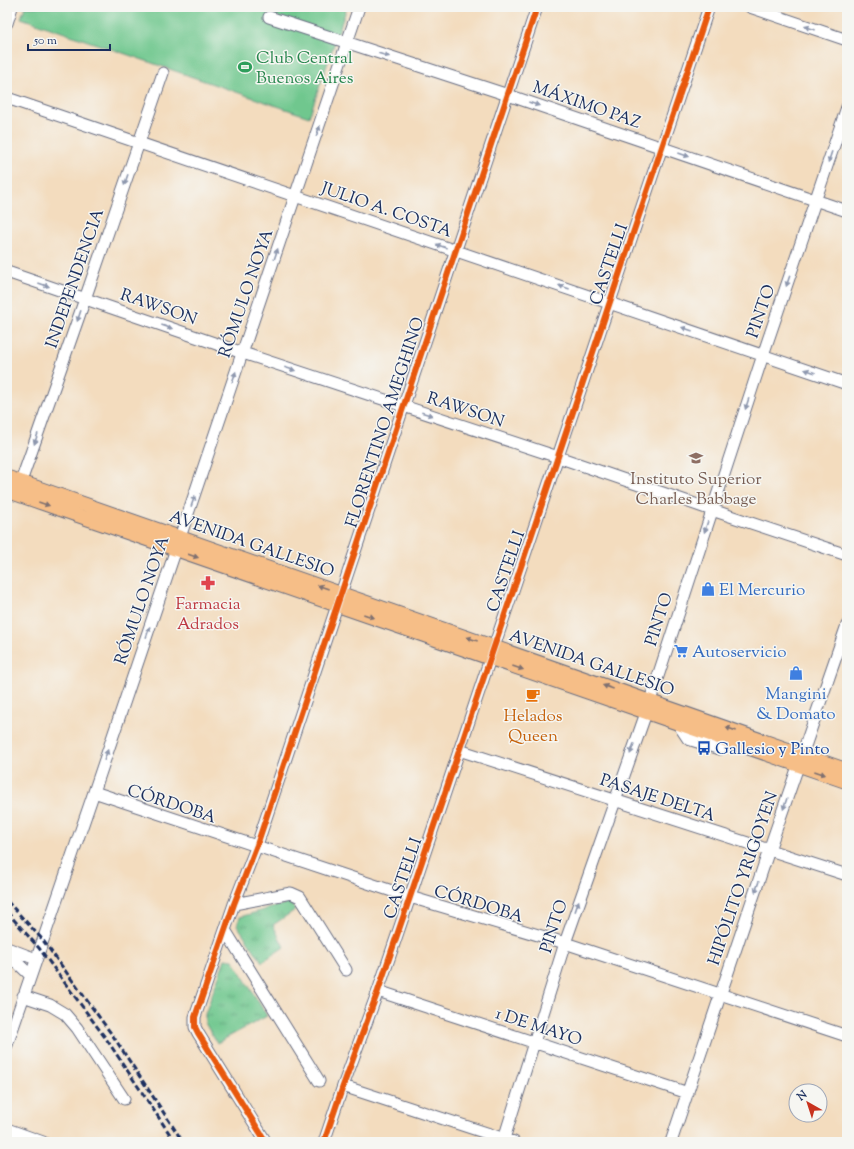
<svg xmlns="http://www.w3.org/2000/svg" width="854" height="1149" viewBox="0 0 854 1149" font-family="'Sorts Mill Goudy',serif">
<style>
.park{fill:url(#park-tufts);stroke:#457b76}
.garden{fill:#6fc78e;stroke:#457b76}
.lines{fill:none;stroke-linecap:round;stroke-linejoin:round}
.minor-casing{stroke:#676c80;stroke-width:13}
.major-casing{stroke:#676c80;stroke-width:15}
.minor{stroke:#fff;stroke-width:11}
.major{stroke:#f6be87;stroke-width:13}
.rail{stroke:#1b2f5e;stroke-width:3;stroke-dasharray:6 3;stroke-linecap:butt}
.cycleway-casing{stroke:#f6f6f2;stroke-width:8}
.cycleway{stroke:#e8590c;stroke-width:6}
.oneway{fill:#8d97ae}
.oneway2{fill:#7e6f70}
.labels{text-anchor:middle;stroke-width:3;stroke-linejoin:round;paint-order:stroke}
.leisure-label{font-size:17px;fill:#27864d;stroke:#f6f6f2;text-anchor:start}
.street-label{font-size:17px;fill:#1b2f5e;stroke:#f6f6f2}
.education-label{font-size:17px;fill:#785e54;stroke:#f6f6f2}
.shop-label{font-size:17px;fill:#366cbe;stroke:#f6f6f2;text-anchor:start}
.health-label{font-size:17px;fill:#be3a42;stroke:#f6f6f2}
.food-label{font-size:17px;fill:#c56008;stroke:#f6f6f2}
.transit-label{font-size:17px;fill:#164399;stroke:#f6f6f2;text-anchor:start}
</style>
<defs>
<pattern id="park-tufts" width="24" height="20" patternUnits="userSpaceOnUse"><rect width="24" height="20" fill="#6fc78e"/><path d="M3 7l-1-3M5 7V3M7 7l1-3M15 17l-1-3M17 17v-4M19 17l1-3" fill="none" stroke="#5aa277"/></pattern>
</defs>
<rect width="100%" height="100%" fill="#f6f6f2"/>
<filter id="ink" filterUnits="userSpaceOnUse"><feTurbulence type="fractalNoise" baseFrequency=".025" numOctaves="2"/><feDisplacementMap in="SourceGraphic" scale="8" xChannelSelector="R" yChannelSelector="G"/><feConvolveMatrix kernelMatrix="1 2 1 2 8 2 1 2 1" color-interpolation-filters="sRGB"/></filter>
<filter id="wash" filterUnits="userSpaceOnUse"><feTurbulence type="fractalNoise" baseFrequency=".012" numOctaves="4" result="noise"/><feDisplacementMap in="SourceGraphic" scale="16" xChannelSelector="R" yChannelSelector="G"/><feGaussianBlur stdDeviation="0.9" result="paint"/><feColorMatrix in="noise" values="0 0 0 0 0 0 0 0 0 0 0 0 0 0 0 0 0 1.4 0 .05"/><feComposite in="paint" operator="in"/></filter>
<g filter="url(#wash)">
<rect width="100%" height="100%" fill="#f3dcbe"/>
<path class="park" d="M291 902 295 910 273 925 284 947 262 962 237 925 240 917Z
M225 959 233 960 267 1016 217 1043 205 1023V1014Z"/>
<path class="garden" d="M25 7H347L309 117 21 18Z"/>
</g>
<g filter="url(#ink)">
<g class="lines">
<defs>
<path id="minor" d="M750 7 847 40
M269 17 508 95 847 211
M7 23 12 7
M7 98 847 384
M7 272 243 353 558 457 712 510 847 555
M18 490 85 299 163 73
M678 724 688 739 720 749 730 742
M459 750 847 875
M94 792 410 897 565 943 847 1036
M234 904 291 893 300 897 346 970
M225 930 319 1081
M7 948 36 959
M7 953 30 975
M378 991 688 1093
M23 996 50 1005 65 1014 77 1028 124 1099
M7 1045 94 792 359 7
M343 1086 514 1142
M7 1129 43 1142
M266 1142 198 1033 195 1027V1017L234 904 257 845 537 7
M324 1142 343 1086 378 991 410 897 709 7
M503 1142 565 943 646 713 763 355 847 107
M671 1142 769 850 847 625"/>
<path id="major" d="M7 477 847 770
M7 491 847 782"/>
</defs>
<use href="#minor" class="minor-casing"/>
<use href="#major" class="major-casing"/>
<use href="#minor" class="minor"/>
<use href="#major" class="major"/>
<path class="rail" d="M7 901 42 939 113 1036 183 1142
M7 912 39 948 107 1040 175 1142"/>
<defs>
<path id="cycleway" d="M266 1142 198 1033 195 1027V1017L234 904 257 845 537 7
M324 1142 343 1086 378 991 410 897 709 7"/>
</defs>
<use href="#cycleway" class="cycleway-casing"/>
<use href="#cycleway" class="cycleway"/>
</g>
<defs><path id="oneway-solid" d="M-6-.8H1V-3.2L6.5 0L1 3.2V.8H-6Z"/></defs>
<g class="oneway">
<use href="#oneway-solid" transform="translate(810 28) rotate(-161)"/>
<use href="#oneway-solid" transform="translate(384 55) rotate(18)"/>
<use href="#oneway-solid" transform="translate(534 104) rotate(19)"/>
<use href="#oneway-solid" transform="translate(318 131) rotate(-71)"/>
<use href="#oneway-solid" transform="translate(684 155) rotate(19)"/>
<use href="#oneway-solid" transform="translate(830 157) rotate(109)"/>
<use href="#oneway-solid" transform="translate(126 180) rotate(109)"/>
<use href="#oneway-solid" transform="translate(441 246) rotate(-161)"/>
<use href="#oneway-solid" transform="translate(276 254) rotate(-71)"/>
<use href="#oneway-solid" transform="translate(788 281) rotate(109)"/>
<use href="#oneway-solid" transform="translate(44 285) rotate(19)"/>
<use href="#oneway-solid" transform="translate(564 287) rotate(-161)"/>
<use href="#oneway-solid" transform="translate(79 316) rotate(109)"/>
<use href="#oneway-solid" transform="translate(167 327) rotate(19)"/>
<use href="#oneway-solid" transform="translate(687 329) rotate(-161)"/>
<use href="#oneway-solid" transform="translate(290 369) rotate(18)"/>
<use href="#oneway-solid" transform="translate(810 371) rotate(-161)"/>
<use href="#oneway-solid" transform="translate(234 377) rotate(-71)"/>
<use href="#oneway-solid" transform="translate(747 404) rotate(108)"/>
<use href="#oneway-solid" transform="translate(427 414) rotate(18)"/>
<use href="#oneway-solid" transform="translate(36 439) rotate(109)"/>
<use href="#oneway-solid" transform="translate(193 501) rotate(-71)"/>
<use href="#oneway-solid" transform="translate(706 527) rotate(108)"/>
<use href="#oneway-solid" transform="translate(148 632) rotate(-71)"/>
<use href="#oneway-solid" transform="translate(632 749) rotate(110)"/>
<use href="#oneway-solid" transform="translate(106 755) rotate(-71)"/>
<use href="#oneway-solid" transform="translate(785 804) rotate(109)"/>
<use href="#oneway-solid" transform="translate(757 887) rotate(109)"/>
<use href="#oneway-solid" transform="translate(577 906) rotate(-71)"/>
</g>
<g class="oneway2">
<use href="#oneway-solid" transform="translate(44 504) rotate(19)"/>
<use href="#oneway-solid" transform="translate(193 556) rotate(19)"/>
<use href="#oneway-solid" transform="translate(323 587) rotate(-161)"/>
<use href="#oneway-solid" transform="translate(369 616) rotate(19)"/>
<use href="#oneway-solid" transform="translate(472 639) rotate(-161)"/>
<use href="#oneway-solid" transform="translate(518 668) rotate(19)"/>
<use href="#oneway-solid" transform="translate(608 687) rotate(-161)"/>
<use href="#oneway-solid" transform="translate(731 729) rotate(-161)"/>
<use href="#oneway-solid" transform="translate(820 773) rotate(19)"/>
</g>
</g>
<defs>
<symbol id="stadium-bare" viewBox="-9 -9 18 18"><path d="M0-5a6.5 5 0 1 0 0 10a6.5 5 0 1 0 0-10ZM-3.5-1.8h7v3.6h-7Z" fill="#2e9e5b" stroke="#f6f6f2" stroke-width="2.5" paint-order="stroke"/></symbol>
<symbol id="university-bare" viewBox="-9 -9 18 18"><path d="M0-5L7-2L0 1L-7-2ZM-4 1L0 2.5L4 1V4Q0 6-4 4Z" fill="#8d6e63" stroke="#f6f6f2" stroke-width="2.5" paint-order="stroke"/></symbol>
<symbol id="pharmacy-bare" viewBox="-9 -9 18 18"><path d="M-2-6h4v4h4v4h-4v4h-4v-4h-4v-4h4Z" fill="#e0444e" stroke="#f6f6f2" stroke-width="2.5" paint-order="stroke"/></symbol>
<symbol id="shop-bare" viewBox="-9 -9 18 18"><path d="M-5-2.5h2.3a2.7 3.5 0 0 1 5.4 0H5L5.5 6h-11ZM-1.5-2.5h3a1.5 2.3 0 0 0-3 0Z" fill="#3f7fe0" stroke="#f6f6f2" stroke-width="2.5" paint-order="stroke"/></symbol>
<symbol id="supermarket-bare" viewBox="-9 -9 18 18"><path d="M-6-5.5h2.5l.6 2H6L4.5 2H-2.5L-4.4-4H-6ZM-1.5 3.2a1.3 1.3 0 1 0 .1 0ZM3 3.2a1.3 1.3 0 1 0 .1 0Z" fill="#3f7fe0" stroke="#f6f6f2" stroke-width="2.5" paint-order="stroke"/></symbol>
<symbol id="cafe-bare" viewBox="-9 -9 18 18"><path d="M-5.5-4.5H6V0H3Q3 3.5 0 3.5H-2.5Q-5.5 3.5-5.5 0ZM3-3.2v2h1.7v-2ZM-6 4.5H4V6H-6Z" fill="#e8710a" stroke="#f6f6f2" stroke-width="2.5" paint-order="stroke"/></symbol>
<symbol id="bus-bare" viewBox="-9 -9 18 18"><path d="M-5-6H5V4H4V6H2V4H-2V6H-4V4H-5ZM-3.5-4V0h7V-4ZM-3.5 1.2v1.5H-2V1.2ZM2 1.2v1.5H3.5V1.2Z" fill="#1a4fb4" stroke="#f6f6f2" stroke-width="2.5" paint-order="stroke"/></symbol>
</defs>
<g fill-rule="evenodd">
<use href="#stadium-bare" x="235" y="57" width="20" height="20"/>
<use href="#university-bare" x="686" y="448" width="20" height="20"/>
<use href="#pharmacy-bare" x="198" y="573" width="20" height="20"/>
<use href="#shop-bare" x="698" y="579" width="20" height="20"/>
<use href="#supermarket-bare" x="671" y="641" width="20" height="20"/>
<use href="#shop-bare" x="786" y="663" width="20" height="20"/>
<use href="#cafe-bare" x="523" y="685" width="20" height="20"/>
<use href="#bus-bare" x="694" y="738" width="20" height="20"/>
</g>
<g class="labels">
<g class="leisure-label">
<text x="256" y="63">Club Central<tspan x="256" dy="20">Buenos Aires</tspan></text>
</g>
<g class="street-label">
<text transform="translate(587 104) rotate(19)" y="6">MÁXIMO PAZ</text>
<text transform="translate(387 209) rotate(19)" y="6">JULIO A. COSTA</text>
<text transform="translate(608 264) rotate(-71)" y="6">CASTELLI</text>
<text transform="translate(74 278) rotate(-71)" y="6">INDEPENDENCIA</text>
<text transform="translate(245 293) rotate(-71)" y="6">RÓMULO NOYA</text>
<text transform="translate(159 306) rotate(19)" y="6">RAWSON</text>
<text transform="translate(760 311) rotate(-71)" y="6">PINTO</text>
<text transform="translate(466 409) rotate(18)" y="6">RAWSON</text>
<text transform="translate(384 422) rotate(-72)" y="6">FLORENTINO AMEGHINO</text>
<text transform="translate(252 543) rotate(19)" y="6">AVENIDA GALLESIO</text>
<text transform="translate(505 571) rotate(-71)" y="6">CASTELLI</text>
<text transform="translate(141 600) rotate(-71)" y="6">RÓMULO NOYA</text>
<text transform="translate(658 619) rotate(-72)" y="6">PINTO</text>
<text transform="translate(592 662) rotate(19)" y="6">AVENIDA GALLESIO</text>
<text transform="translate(658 797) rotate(18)" y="6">PASAJE DELTA</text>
<text transform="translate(172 803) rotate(18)" y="6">CÓRDOBA</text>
<text transform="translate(402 878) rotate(-71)" y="6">CASTELLI</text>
<text transform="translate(742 878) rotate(-71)" y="6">HIPÓLITO YRIGOYEN</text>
<text transform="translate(479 903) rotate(17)" y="6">CÓRDOBA</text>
<text transform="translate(553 926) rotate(-72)" y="6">PINTO</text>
<text transform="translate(539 1026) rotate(18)" y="6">1 DE MAYO</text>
</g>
<g class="education-label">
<text x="696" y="484">Instituto Superior<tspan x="696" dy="20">Charles Babbage</tspan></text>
</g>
<g class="shop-label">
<text x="719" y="595">El Mercurio</text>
<text x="692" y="657">Autoservicio</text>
<text x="796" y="699" text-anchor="middle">Mangini<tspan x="796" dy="20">&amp; Domato</tspan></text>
</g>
<g class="health-label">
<text x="208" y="609">Farmacia<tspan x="208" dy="20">Adrados</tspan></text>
</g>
<g class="food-label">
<text x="533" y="721">Helados<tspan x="533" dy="20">Queen</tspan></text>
</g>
<g class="transit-label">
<text x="715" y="754">Gallesio y Pinto</text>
</g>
</g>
<rect width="854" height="1149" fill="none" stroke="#f6f6f2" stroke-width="24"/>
<g transform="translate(808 1103) rotate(321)"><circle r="19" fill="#f6f6f2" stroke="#9ea6b7"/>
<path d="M0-3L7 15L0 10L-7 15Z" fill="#c8321e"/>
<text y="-6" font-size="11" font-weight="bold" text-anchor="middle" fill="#1b2f5e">N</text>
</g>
<path d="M28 44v6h82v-6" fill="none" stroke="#1b2f5e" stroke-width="2"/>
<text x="34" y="44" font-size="12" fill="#1b2f5e" stroke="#f6f6f2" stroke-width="3" paint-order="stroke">50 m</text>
</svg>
